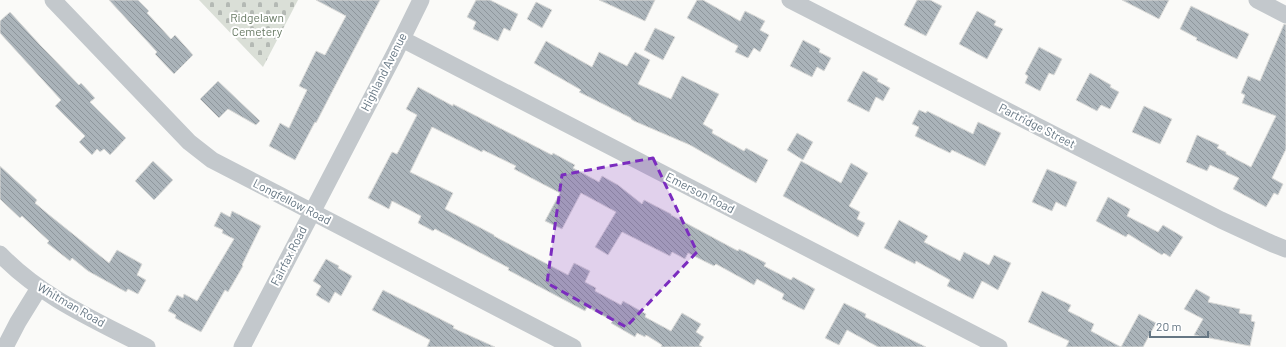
<svg xmlns="http://www.w3.org/2000/svg" width="1286" height="347" viewBox="0 0 1286 347" font-family="Barlow,sans-serif">
<style>
.cemetery{fill:url(#cemetery-stones)}
.building{fill:url(#building-back-hatch);stroke:#dcdcda}
.lines{fill:none;stroke-linecap:round;stroke-linejoin:round}
.minor{stroke:#c3c8cc;stroke-width:17}
.marked{fill:#7b2cbf;fill-opacity:0.2;stroke:#7b2cbf;stroke-width:3;stroke-dasharray:8 5;stroke-linejoin:round}
.labels{text-anchor:middle;stroke-width:4;stroke-linejoin:round;paint-order:stroke}
.park-label{font-size:12px;fill:#687a64;stroke:#fff}
.street-label{font-size:12px;fill:#657683;stroke:#fff}
</style>
<defs>
<pattern id="cemetery-stones" width="16" height="16" patternUnits="userSpaceOnUse"><rect width="16" height="16" fill="#dadfd7"/><path d="M2 7V4a2 2 0 0 1 4 0v3zM10 15v-3a2 2 0 0 1 4 0v3z" fill="#b4b9b4"/></pattern>
<pattern id="building-back-hatch" width="6" height="6" patternUnits="userSpaceOnUse"><rect width="6" height="6" fill="#aab3b9"/><path d="M-1 5l2 2M0 0l6 6M5-1l2 2" fill="none" stroke="#8e969c"/></pattern>
</defs>
<rect width="100%" height="100%" fill="#fafaf8"/>
<path class="cemetery" d="M199 0H298L263 67Z"/>
<path class="building" d="M109 0H138L149 11 147 13 171 39 175 35 193 55 174 74 155 54 157 52Z
M316 0H380L335 86 316 123 315 122 295 160 269 146 280 123 289 128 307 90 299 86 316 51 325 55 346 16Z
M476 0H490L518 14 510 31 504 28 498 41 473 29 476 22 467 17Z
M599 0H655L645 21Z
M697 0H703L740 21 745 11 765 21 760 30 769 35 760 52 754 48 748 58 735 52 738 46 687 18Z
M917 0H930L942 6 926 36 904 25Z
M1122 0H1169L1159 19Z
M536 2 552 10 542 28 527 19Z
M1191 6 1249 34 1237 59 1196 40 1197 38 1180 29Z
M977 11 996 21 994 25 1003 29 987 59 959 44Z
M10 12 41 46 79 85 81 83 95 98 90 102 126 138 110 155 104 149 100 152 97 149 92 155 79 142 85 136 55 106 61 100 0 33V21Z
M1284 24 1286 25V149L1272 178 1283 184 1278 195 1274 193 1266 207 1233 189 1239 178 1210 165 1207 171 1186 162 1197 135 1219 145 1217 148 1226 152V154L1251 167 1276 116 1242 103 1245 95 1241 93 1248 76 1260 81Z
M655 28 675 37 663 60 644 50Z
M803 40 820 49 819 52 831 58 824 71 817 67 812 77 790 66Z
M546 41 592 67 599 52 627 66 635 52 650 60 638 84 671 99 682 76 719 94 703 124 713 130 712 133 744 151 746 148 768 160 756 183 690 145 634 121 631 119V118L579 92 581 90 534 63Z
M1039 47 1062 59 1054 75 1049 73 1040 91 1025 83 1028 76 1025 74Z
M863 71 878 79 877 81 890 88 883 101 876 97 869 112 847 101Z
M1090 73 1111 85 1110 87 1119 92 1110 109 1101 105 1097 111 1076 100Z
M218 81 260 121 256 125 228 109 219 118 200 99Z
M418 87 453 106V104L552 155 553 153 575 165 573 168 599 182 602 176 618 185 642 204 644 200 671 214V215L738 251 739 249 766 263 764 266 791 280 793 277 815 289 804 310 782 299 784 294 757 279 754 285 716 264 714 266 688 253 685 259 672 252 670 256 622 232 608 255 595 247 616 212 581 193 562 229 545 221 560 193 514 169 516 166 483 150 482 152 432 127 410 172 453 193 445 209 494 235V236L568 275 574 263 590 271 585 282 596 288 595 291 621 305 623 301 646 314 645 317 671 331 682 313 701 324 696 332 704 337 699 345 702 347H661L662 345 646 335 645 337 637 333 635 337 611 323 613 321 587 307 585 311 508 270 509 268 435 229 433 231 418 223 421 216 392 201 389 209 368 198 392 152 397 154 417 115 406 109Z
M1144 106 1172 119 1160 144 1132 132Z
M919 110 926 113 927 111 973 134 978 122 1001 133 985 166 952 150 950 153 915 136 919 127 912 124Z
M797 133 813 142 803 160 787 150Z
M153 161 173 180 154 200 135 181Z
M801 161 841 183 851 163 868 173 849 206 860 212 857 219 865 223 858 237 783 196Z
M0 166 37 200 35 203 48 214 109 263 117 250 142 264 137 275 146 280 138 294 128 289 126 292 88 271 72 258 70 261 47 243 49 241 22 216 20 218 0 199Z
M1047 169 1077 182 1066 207 1056 202 1052 211 1032 202Z
M1108 197 1130 209 1127 216 1158 232 1163 225 1183 237 1170 257 1164 253 1162 255 1128 234 1126 237 1096 221Z
M232 211 261 226 242 265 243 266 228 292 225 290 201 332 175 318 176 315 168 311 177 295 183 298 184 294 197 301 234 239 222 233 223 230 214 226 221 212 230 217Z
M899 220 928 236 924 242 960 261 964 252 989 265 994 255 1011 263 998 290 982 281 973 299 947 286 950 280 916 261 915 264 884 248Z
M326 259 339 266 338 268 352 276 341 296 335 292 329 303 316 295 321 286 313 281Z
M1196 289 1210 297 1208 302 1240 309 1239 313 1252 315 1251 321 1255 322 1250 346 1194 335 1203 319 1184 309Z
M383 290 454 326 453 328 495 347H427L430 340 372 310Z
M1042 291 1071 305 1068 311 1094 324 1091 331 1121 347 1139 314 1156 323 1143 347H1066L1069 341 1028 322Z
M844 303 866 314 865 317 926 347H878L847 330 839 345 825 338Z"/>
<g class="lines">
<path class="minor" d="M53 0 189 142 212 160 573 347
M790 0 1221 220 1273 244 1286 249
M1257 0 1286 15
M402 39 999 347
M0 254C41 297 95 320 147 347
M5 347 18 322 39 288
M242 347 395 53 421 0"/>
</g>
<path class="marked" d="M653 158 697 252 626 327 547 283 562 175Z"/>
<g class="labels">
<g class="park-label">
<text x="257" y="22">Ridgelawn<tspan x="257" dy="14">Cemetery</tspan></text>
</g>
<g class="street-label">
<text transform="translate(384 72) rotate(-63)" y="4">Highland Avenue</text>
<text transform="translate(1037 126) rotate(27)" y="4">Partridge Street</text>
<text transform="translate(700 193) rotate(27)" y="4">Emerson Road</text>
<text transform="translate(292 202) rotate(27)" y="4">Longfellow Road</text>
<text transform="translate(289 256) rotate(-63)" y="4">Fairfax Road</text>
<text transform="translate(71 305) rotate(30)" y="4">Whitman Road</text>
</g>
</g>
<path d="M1150 331v6h58v-6" fill="none" stroke="#657683" stroke-width="2"/>
<text x="1156" y="331" font-size="12" fill="#657683" stroke="#ffffff" stroke-width="3" paint-order="stroke">20 m</text>
</svg>
